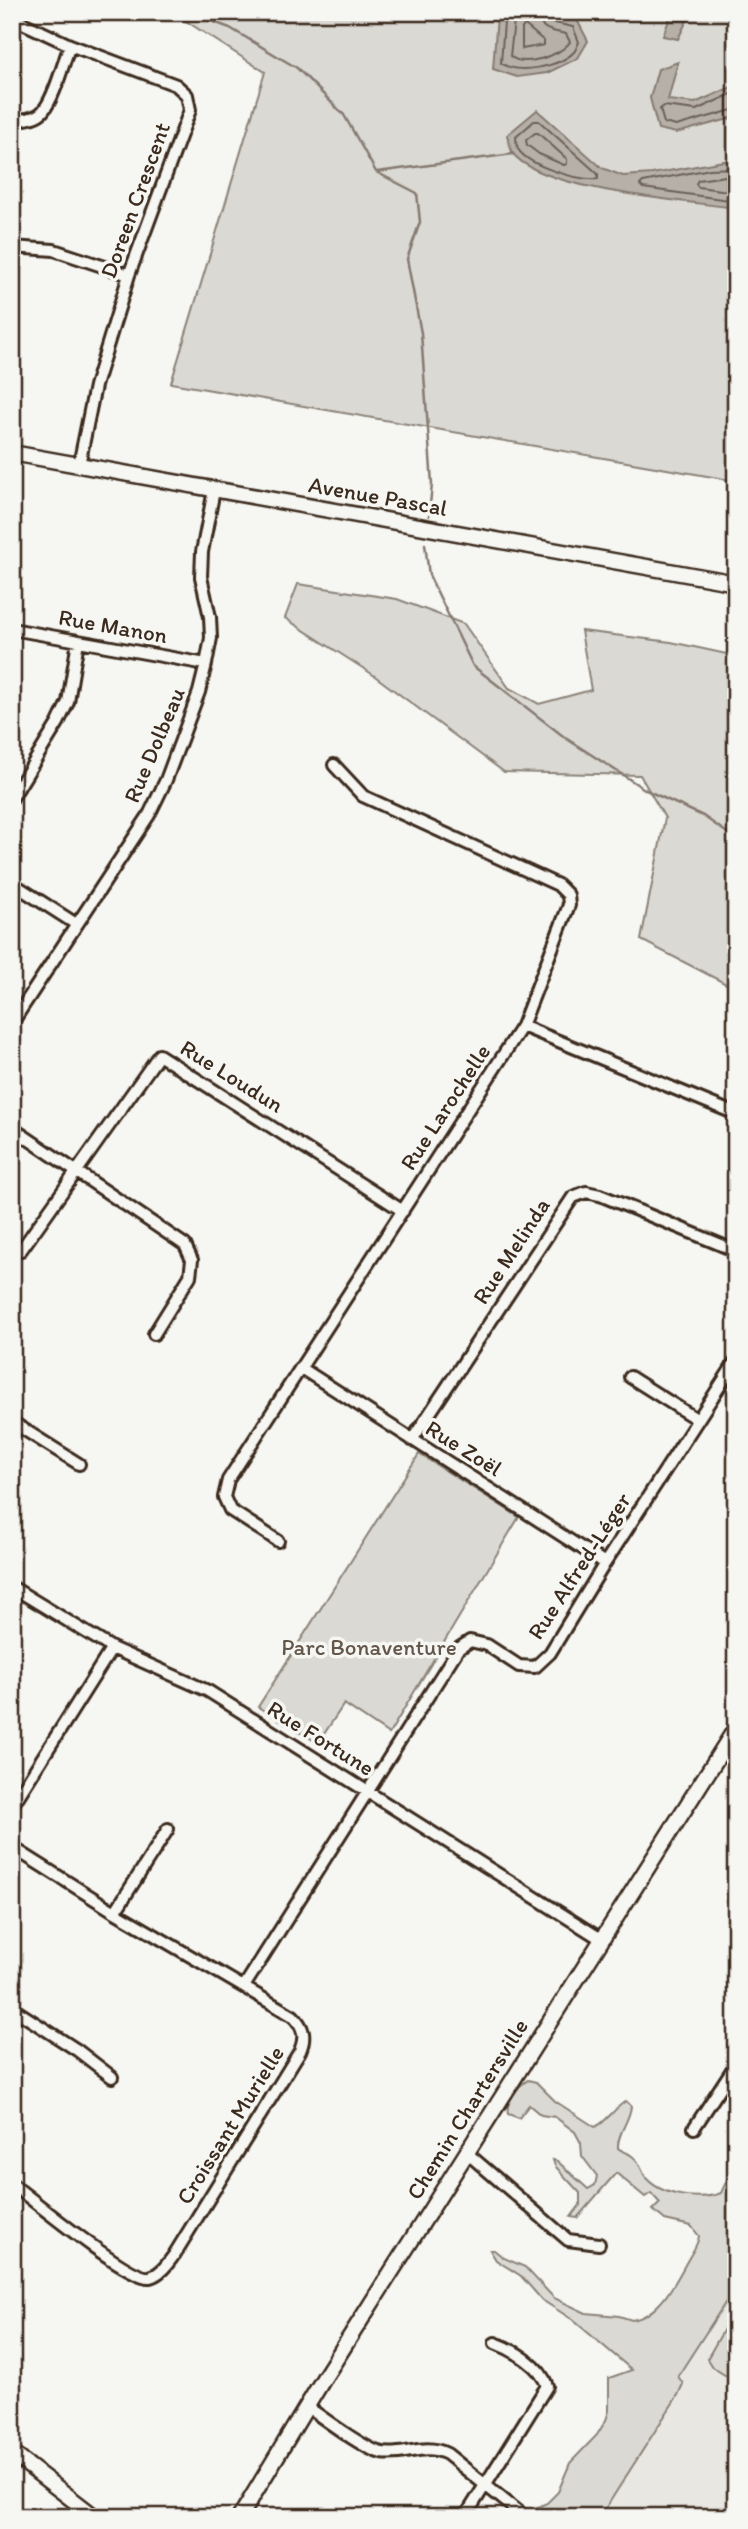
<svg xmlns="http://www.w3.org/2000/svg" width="748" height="2529" viewBox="0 0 748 2529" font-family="Itim,sans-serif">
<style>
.built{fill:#e8e7e2}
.green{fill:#dad9d3;stroke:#8a8278;stroke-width:2}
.water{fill:#b6b0a9;stroke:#857a71;stroke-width:2}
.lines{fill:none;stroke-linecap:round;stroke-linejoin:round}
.shore{stroke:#6c6056;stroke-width:2}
.stream{stroke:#857a71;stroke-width:2.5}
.street-casing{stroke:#3b2a1e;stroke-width:16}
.secondary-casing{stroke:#3b2a1e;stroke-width:19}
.street{stroke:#f6f6f2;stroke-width:10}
.secondary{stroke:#f6f6f2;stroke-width:14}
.labels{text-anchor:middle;stroke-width:7;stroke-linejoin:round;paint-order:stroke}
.street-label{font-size:23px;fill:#3b2a1e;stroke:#f6f6f2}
.park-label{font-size:23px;fill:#63564b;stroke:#f6f6f2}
</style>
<rect width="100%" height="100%" fill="#f6f6f2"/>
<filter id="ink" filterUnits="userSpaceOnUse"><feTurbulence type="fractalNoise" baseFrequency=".0143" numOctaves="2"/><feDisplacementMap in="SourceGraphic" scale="14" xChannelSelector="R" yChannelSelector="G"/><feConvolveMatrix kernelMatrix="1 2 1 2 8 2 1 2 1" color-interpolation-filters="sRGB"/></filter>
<g filter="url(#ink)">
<path class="built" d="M736 2286V2517H594L688 2359Z"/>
<path class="green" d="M172 12H736V481L171 383 265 72Z
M298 584 397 599 464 624 509 688 539 704 591 690 581 631 671 642 736 656V989L641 940 665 818 640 775 504 772 372 674 285 618Z
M419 1454 519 1517 389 1734 344 1704 318 1743 258 1707Z
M528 2080 536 2082 555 2101 595 2127C606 2123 614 2108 626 2101L631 2106C630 2121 617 2133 618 2148 622 2152 628 2152 632 2156 641 2162 641 2172 647 2179 663 2196 700 2201 721 2193L727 2180 736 2176V2286L678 2376 683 2384 678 2395 600 2517H538L533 2509 547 2503 558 2492 570 2463 597 2435 606 2420 609 2411V2378L632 2370 573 2320 542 2300 521 2276 496 2260 490 2250H494L504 2258 525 2267 554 2298 586 2313 619 2316 632 2320C661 2316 677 2278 690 2256 694 2249 698 2244 699 2236L691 2226 665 2220 653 2210 660 2203 651 2193 645 2197 616 2173 577 2218 571 2217 580 2205V2193L555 2166 553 2160 557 2161 588 2189 595 2185 597 2176 582 2156 581 2143 575 2132 555 2117 541 2115 529 2105 519 2118 508 2114C505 2104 518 2085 528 2080Z
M736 2308V2382L712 2367 707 2359Z"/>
<path class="water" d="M508 12H534L577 20 588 41 578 58 547 73 517 77 493 69 497 16Z
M672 12H691L678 39 663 36Z
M678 62 668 100 695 103 736 85V115L729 119 676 133 658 129 650 98 658 69Z
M537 110 602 168 623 176 652 174 729 160 736 162V208C685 201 548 191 515 156 510 151 509 142 507 135Z"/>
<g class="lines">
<path class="shore" d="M507 12 504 22 501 63C517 75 559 67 574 52 576 50 577 46 579 42L573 27 550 22 546 12
M515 12 510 56C523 68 560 56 570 42L566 34C551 31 538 30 537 12
M525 25 544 41V45L522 49V28Z
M736 92 696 110 664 106 660 109 664 123 676 126 736 109
M534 121H539L598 174V179C579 181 528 166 518 149 517 146 516 140 516 137Z
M535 133H538L567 159V164L564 165 539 154 527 145 526 140Z
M736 168 710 169 643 182 640 185 643 188 736 201
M736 177 726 176 698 180 696 184 698 187 736 192"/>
<path class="stream" d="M187 12 230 28 297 68 344 115 376 172 417 193 420 222 407 259 421 333 432 484 429 516
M377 172 513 154
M425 544 429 575 473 666 567 739 646 790 703 816 736 839"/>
<defs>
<path id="street" d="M12 18 70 45 176 85 187 95 190 110 129 275 95 386 79 465
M12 120C23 120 36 119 43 111 55 97 63 63 70 45
M12 247 54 250 129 275
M12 629 206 664
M12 798 58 723 68 702 78 641
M12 883 76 924
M12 1023 149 815 166 780 199 692 206 664 211 638 210 617 201 577 202 552 214 490
M522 1026 736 1114
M12 1128 185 1245 192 1260 190 1276 154 1334
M21 1250 159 1055 403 1211
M301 1368 605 1563
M630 1377 698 1420
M12 1422 79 1464
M412 1440 573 1197 586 1192 600 1195 736 1251
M278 1541 230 1510 224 1497 228 1480 522 1026 569 905 568 895 558 885 363 796 334 765
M12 1587 112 1648 208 1691 601 1939
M12 1806 112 1648
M12 1847 115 1912 293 2016C304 2027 306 2037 300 2051L174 2255C168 2263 161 2274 150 2277 130 2281 33 2200 12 2184
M115 1912 168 1829
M245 1985 458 1649 470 1641 487 1645 519 1666 535 1667 550 1653 605 1563 736 1361
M12 2008 77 2050 112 2077
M694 2128 736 2064
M467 2153 568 2240 599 2244
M306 2406C322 2417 365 2450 382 2453 405 2457 424 2442 447 2454L520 2513
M465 2517 547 2386C541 2366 514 2350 495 2343"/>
<path id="secondary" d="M12 453 736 583
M12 2453 95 2517
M240 2517 324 2378 736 1728"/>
</defs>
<use href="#street" class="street-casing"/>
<use href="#secondary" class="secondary-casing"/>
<use href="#street" class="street"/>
<use href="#secondary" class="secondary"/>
</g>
</g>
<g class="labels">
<g class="street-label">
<text transform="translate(135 200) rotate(-70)" y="8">Doreen Crescent</text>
<text transform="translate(378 496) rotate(10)" y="8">Avenue Pascal</text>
<text transform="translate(113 626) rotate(10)" y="8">Rue Manon</text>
<text transform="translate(154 745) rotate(-67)" y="8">Rue Dolbeau</text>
<text transform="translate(232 1076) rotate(32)" y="8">Rue Loudun</text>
<text transform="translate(445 1107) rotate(-57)" y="8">Rue Larochelle</text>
<text transform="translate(511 1251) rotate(-57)" y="8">Rue Melinda</text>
<text transform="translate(464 1448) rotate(32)" y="8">Rue Zoël</text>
<text transform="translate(579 1566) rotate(-57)" y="8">Rue Alfred-Léger</text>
<text transform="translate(321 1738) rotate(32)" y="8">Rue Fortune</text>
<text transform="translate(467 2109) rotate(-58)" y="8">Chemin Chartersville</text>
<text transform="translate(230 2125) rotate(-58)" y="8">Croissant Murielle</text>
</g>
<g class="park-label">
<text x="369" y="1655">Parc Bonaventure</text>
</g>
</g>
<rect width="748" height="2529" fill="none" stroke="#f6f6f2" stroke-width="42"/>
<rect x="21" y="21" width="706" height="2487" fill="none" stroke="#3b2a1e" stroke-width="2.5" filter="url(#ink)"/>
</svg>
